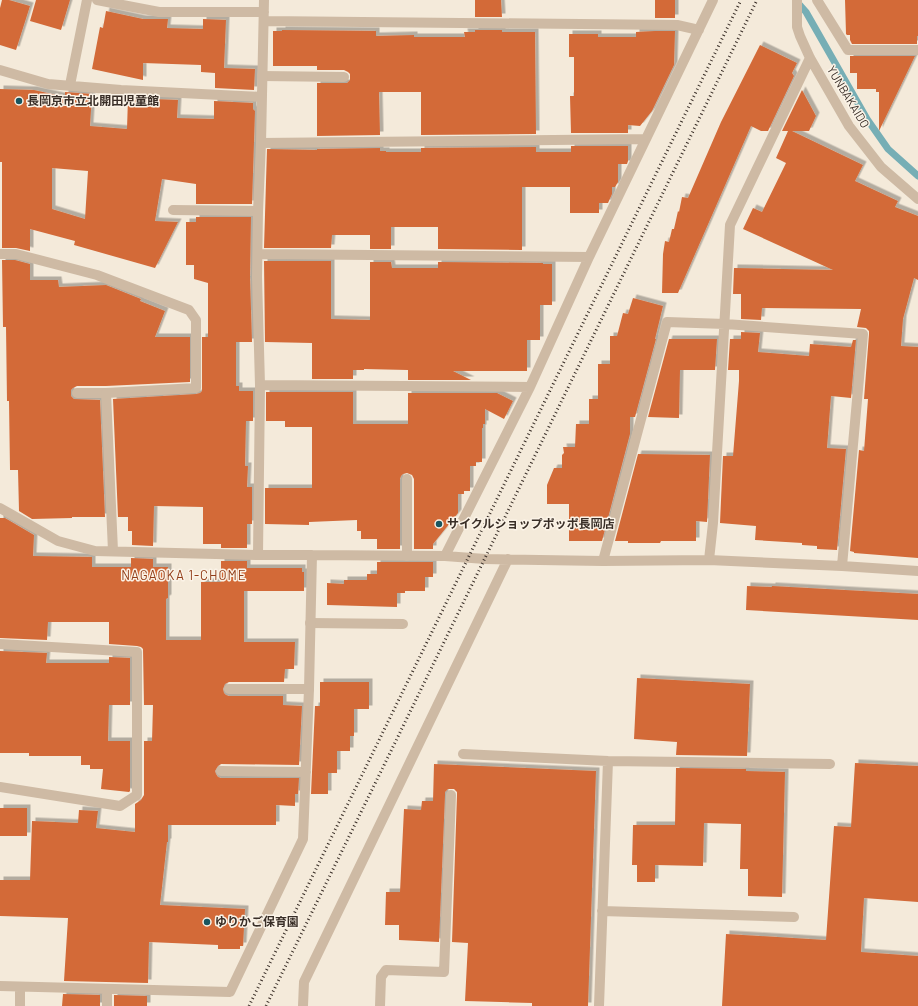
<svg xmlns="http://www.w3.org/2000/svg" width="918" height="1006" viewBox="0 0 918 1006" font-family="Barlow,'Noto Sans JP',sans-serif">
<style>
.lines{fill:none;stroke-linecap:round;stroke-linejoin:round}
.stream{stroke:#76aeb5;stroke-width:7}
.building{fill:#d36a39;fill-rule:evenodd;filter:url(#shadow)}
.service{stroke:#cebaa4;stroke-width:10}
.minor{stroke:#cebaa4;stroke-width:10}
.rail{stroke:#392e27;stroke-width:3;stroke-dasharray:1 3;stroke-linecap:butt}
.poi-dot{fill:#18555f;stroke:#fbf3e7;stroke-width:1.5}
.labels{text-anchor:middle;stroke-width:3;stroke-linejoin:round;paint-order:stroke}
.street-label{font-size:12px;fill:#392e27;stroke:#fbf3e7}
.poi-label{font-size:12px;font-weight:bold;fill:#392e27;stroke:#fbf3e7;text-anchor:start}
.neighbourhood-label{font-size:13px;letter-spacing:1px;fill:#913c17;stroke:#fbf3e7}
</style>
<defs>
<filter id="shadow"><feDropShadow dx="3.5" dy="-3.5" stdDeviation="0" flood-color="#0004"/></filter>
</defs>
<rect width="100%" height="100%" fill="#f4eada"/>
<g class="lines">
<path class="stream" d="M797 2 806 12 867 119 888 149 918 176"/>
</g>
<path class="building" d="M2 0H9L30 6 16 50 0 45V8Z
M36 0H70L61 30 30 21Z
M475 0H501L502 17H475Z
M655 0H675V18H655Z
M845 0H918V36H917V44H852L850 40V35H847L846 34Z
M106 11 143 19H168L167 28 203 29V19L226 20 224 68 255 69 254 90 215 88V73L201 72V65L143 63V80L92 69 100 27 103 28Z
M282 30 376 31V36L414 35V37H465L464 32H475V30H502V32H535L536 134 421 135V92H379L380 135 317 136V83H347L350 80V74L348 72 344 70H317V66H273V31H282Z
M655 31H675L674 65 652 111 640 126 628 125V133H571L570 96H574V57H569V34H598V37H636V32Z
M760 45 797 63 792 73 794 76 768 131H761L751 126 678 293H662L663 254 665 241 669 242 672 229H674L678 211 679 212 682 197 688 198 721 122Z
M850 56H915L879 131V92H876V89H857V73H850Z
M0 89 34 90 65 97V92L92 94 90 126 127 129 128 98 178 100 177 118 214 119V101L253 103V109L255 111 252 204H196V184L162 179 155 221 178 222 155 268 74 245 75 241 30 229V251L16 248H2V162H0ZM52 168 88 171 85 219 52 209Z
M802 90 816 116 809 131H792L863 165 855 181 898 201 895 207 918 216V280L914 278 903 319 901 346 918 347V558L854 553V552L850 551 859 450 864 451 868 399H864L869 334V331L866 328 857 327 861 309 762 308 761 320 741 319V294H733L734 268 833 270 743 229 753 208 762 212 786 163 776 158 788 131H782Z
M571 146H628V161L627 164H618V182L615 187H612V194L608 203H599V213H570V187H522V250L438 249V227H391V249H370V235H332L331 248H264L267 149 317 150V149L380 148V151H386V152H421V148L536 147V152H571Z
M196 217H251L250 277 252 342H236V386H239V391H253V421H246L245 466H248L247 487H252V524H247V548H221V544H203V507L154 506 153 546 132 545V531H128V517H118L113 399 196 394 200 393 202 391V337H208V283L194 279V265H186V222H196Z
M2 260H15L30 264V280H58L59 287 106 285 141 299 140 301 165 311 155 337H190V382L106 386H77L73 388 71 390V396L74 399 100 400 105 517H72V518L32 519 19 511 18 470H10L9 401H7L6 327H3Z
M264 261H331V319L370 320V262H391L392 268H438V262L543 263V264H552V305H540V340H527V371H453L471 380H408V370L364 369V370H353V379H312V343L265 342Z
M633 298 663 306 655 339H656L635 417H630V434L602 541H569V504H547V485L554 468H562V455L564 453 563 447H575L576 424H589V399H598V364H610V336H617L623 313 628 314Z
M741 332 760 333 758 352 809 356 810 344 851 347 853 340H856L851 398 831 396 827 448 846 449 837 550 817 549V546L802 545V543L755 540 756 526 720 523 723 456H733L739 381V370H728L730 339H741Z
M669 339H717L715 370H680L679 418 648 417Z
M266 392H353V424H408V393H497L513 401 504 419 485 409V424H483V428H482V462H476V466H470V491H464V494H458V513L433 544V549H414V479L412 475 407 473 403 474 401 476 400 479V549H377V539H361V531H357V520L309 522V525L265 524V488H312V427H285V421H266Z
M638 454 710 455 707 522 696 521V541H661L660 543H628V541H615Z
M0 518H5L34 535 33 556 92 557V567H131V558L153 559V567H168V598L166 599V640H201V582H221V561H247V568H302V572H304V591H244V642H295L294 669H285L284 682H229L225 684 223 689 224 693 226 695 229 696H283V705L302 706 299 765 221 764 218 766 215 771 216 774 218 777 221 778H299L298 794H295V806L276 805V825H168V842H167L160 905 245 909 243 946H240V949H218V945L149 942 148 983 64 981 68 918 0 916V880H30L32 821 78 823 79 810 98 811 96 828 135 832V804L141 800 144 795V741H152L153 705H144L143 649 141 647 137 646 109 644V622H48L47 640 0 638Z
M377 562H433V577H425V591H405V593H397V607L327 605V583L344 584V580H367V574H377Z
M747 586 772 587V586L918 594V620L746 610Z
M0 651 47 653 46 663H109V657L130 658V705H109L108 741H130V791L129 792 101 789 103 769H90V765H81V756H29V753H0Z
M637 678 750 684 747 756 676 755 677 742 634 739Z
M320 682H369V709H354V736H350V751H337V773H328V794H311L315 706H320Z
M855 763 918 766V902L864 898 861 952 918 956V1006H722L726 934 826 940 834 826 851 827Z
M434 764 596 771 588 1006H532V1003L465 1001 468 943 452 942 457 795V792L454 789H448L445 792V795L439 942 399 940V925H385L386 892H400L404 809 421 810 422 801H433Z
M676 768 746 769V771L785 772 782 897 748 896V869H740L741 824 704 823 703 866 655 865V882H637V865H632L633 825H675Z
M0 808H27V836H0Z
M63 994 100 995V1006H62Z
M114 995 147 996V1006H114Z"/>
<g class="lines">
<path class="service" d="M262 76 344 77
M173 210 258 211
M77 393H106
M407 556V479
M310 623 403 624
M229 689H309
M463 754 608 761 830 764
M602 911 794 917
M380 1006 381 977 386 970 444 972 451 795
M599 1006 608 761"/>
<path class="minor" d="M97 0 159 12H264
M797 0V27L800 36 810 58 849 126 881 167 918 199
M817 0 848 50H918
M264 21 677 25 699 30
M0 70 48 84 121 90 262 97
M70 85 87 0
M261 143 645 139
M0 254H16L97 275 189 310 196 320V388L106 393 113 551
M258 254 589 257
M260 385 530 387
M0 508 58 541 95 551 258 555H312L445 556 485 559 603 561 709 560 842 566 918 571
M258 555 260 385 257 277 258 211 261 143 264 0
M445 556 530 387 589 257 713 0
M709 560 713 523 730 225 810 58
M603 561 667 322 725 324 863 334 842 566
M0 644 137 652V795L120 806 0 787
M221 771 306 772
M0 986 230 992 303 839 309 689 312 555
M107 989V1006
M20 1006V987
M303 1006 304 982 508 559"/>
<path class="rail" d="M249 1006 741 0
M266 1006 389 755 757 0"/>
</g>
<g class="poi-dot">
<circle cx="19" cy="101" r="4"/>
<circle cx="439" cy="524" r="4"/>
<circle cx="207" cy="922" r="4"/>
</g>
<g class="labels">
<g class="street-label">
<text transform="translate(848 97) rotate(59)" y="4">YUNBAKAIDO</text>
</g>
<g class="poi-label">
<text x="27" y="105">長岡京市立北開田児童館</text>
<text x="447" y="528">サイクルショップポッポ長岡店</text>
<text x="215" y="926">ゆりかご保育園</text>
</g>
<g class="neighbourhood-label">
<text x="184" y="580">NAGAOKA 1-CHOME</text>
</g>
</g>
</svg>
